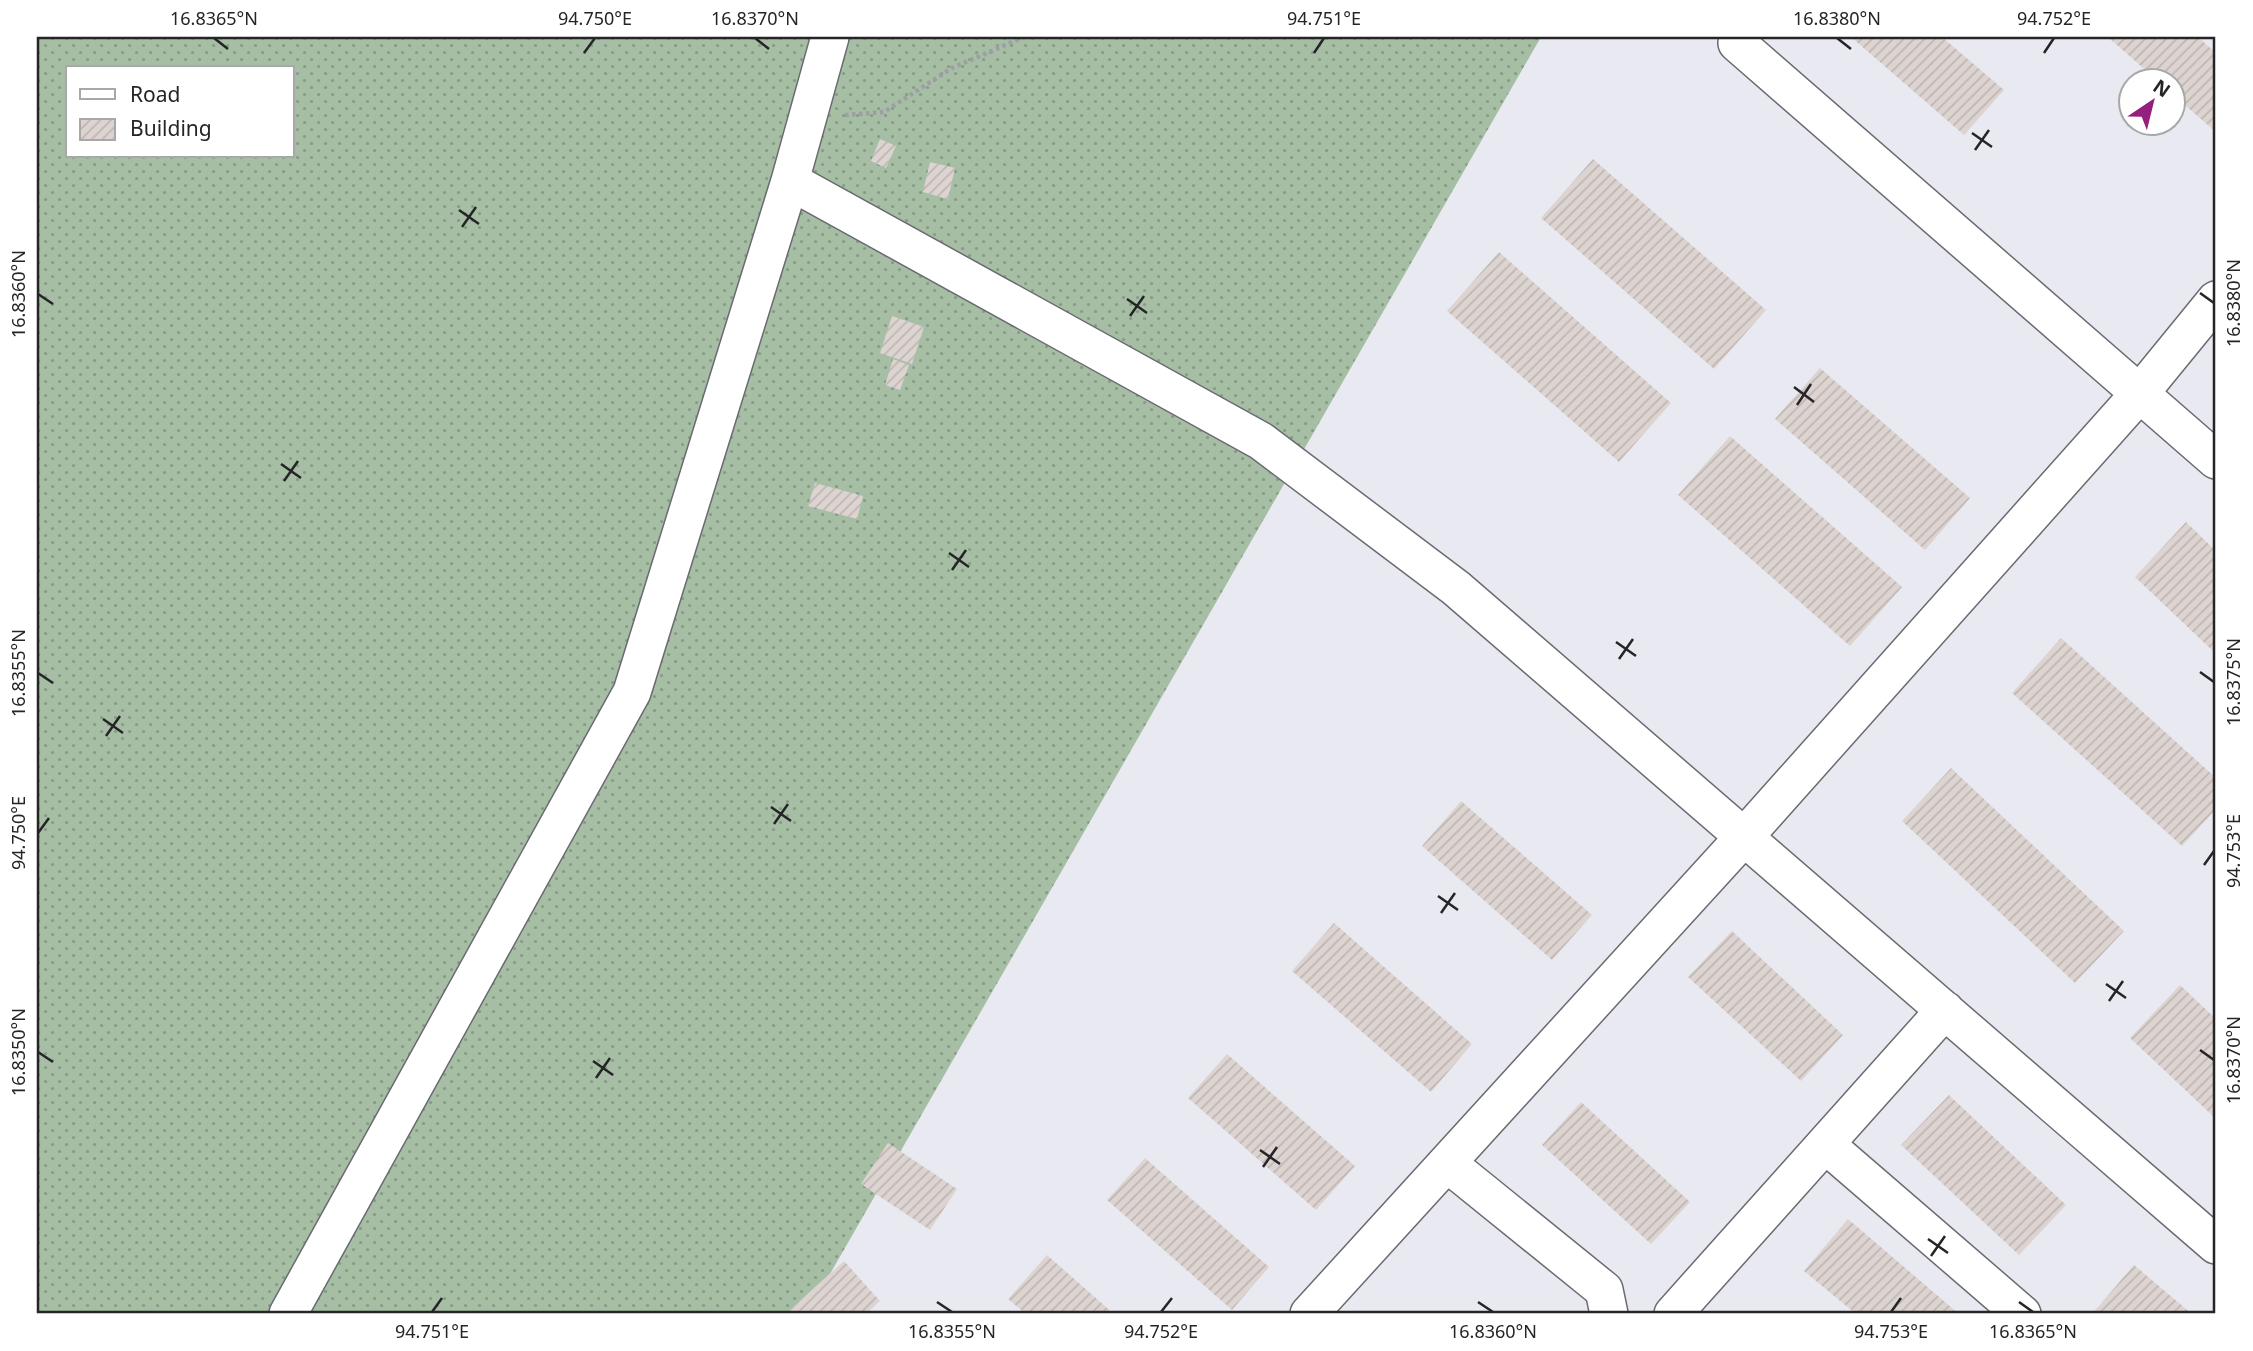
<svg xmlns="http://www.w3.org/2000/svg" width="2253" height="1351" viewBox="0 0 2253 1351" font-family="'Noto Sans',sans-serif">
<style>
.grass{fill:url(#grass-dots);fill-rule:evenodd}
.building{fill:url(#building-hatch)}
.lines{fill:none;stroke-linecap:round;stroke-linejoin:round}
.minor-casing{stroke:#6a6a71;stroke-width:40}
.path{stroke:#9e9ea4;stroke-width:4.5;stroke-dasharray:3.5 3.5;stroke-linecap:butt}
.minor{stroke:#fff;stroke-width:37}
.ticks{fill:none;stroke:#252528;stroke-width:2.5}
.neatline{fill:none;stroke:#252528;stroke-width:2.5}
.ticks-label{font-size:18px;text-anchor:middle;fill:#252528}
</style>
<defs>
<pattern id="grass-dots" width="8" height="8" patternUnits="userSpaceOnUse" patternTransform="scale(1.75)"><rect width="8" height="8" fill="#a6bfa4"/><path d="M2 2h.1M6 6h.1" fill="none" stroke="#879b86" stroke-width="1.8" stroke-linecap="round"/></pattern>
<pattern id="building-hatch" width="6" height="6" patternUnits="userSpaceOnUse" patternTransform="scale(1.75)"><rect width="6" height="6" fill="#ddd4d1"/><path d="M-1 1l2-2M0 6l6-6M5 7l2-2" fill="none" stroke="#beb6b3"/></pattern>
</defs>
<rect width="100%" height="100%" fill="#e9e9f1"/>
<path class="grass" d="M37 37H1541L807 1314H37ZM68 68H292V156H68Z"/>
<path class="building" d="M1851 37H1942L2004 90 1964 135Z
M2112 37H2198L2216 53V132L2172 94V80H2157L2110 39Z
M880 139 896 146 886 168 871 161Z
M1593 159 1766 310 1714 369 1541 218Z
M930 162 955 168 948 199 923 192Z
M1499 252 1671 403 1619 462 1447 311Z
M892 316 924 327 912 364 880 353Z
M893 359 909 365 900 390 885 385Z
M1820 368 1970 498 1925 550 1775 419Z
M1730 436 1902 587 1850 646 1678 495Z
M815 483 863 496 857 519 808 506Z
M2186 522 2216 551V654L2135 577Z
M2061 638 2216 778V809L2182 846 2012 693Z
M1951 768 2124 931 2075 983 1902 821Z
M1461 801 1592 915 1552 960 1422 846Z
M1334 923 1472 1044 1431 1092 1292 971Z
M1732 931 1843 1035 1801 1081 1688 977Z
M2180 985 2216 1019V1119L2130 1038Z
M1227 1054 1355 1166 1316 1210 1188 1098Z
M1949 1095 2066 1205 2019 1255 1901 1145Z
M1581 1102 1690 1202 1651 1244 1542 1145Z
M888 1143 957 1189 930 1230 861 1184Z
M1145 1158 1269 1267 1232 1310 1107 1200Z
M1848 1219 1959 1314H1856L1804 1271Z
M1047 1255 1114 1314H1026L1008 1299Z
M844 1261 880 1301 866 1314H785Z
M2134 1265 2192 1314H2092Z"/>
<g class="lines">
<defs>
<path id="minor" d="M1737 43 2216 460
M790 181 1261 441 1456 588 2216 1245
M1825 1144 2022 1314
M1447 1163 1604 1290 1609 1314
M288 1314 632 692 790 181 830 37
M1309 1314 1744 837 2140 393 2216 300
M1673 1314 1945 1010"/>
</defs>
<use href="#minor" class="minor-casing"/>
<path class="path" d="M845 115 884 112 952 68 1024 37"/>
<use href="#minor" class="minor"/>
</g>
<path class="ticks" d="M214 38 228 49M755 38 769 49M1837 38 1851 49M584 53 595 38M1314 53 1324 38M2044 53 2054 38M1972 133 1992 147M1975 150 1989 130M459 210 479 224M462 227 476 207M2200 293 2214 303M38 294 53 304M1127 299 1147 313M1130 316 1144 296M1794 387 1814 402M1797 405 1811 384M281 464 301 478M284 481 298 461M949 553 969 567M952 570 966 550M1616 642 1636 656M1619 659 1633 639M2200 672 2214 682M38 673 53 683M103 719 123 733M106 736 120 716M771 807 791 821M774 824 788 804M38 833 49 818M2204 865 2214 851M1438 896 1458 910M1441 913 1455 893M2106 984 2126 998M2109 1001 2123 981M2200 1050 2214 1060M38 1052 53 1062M593 1061 613 1075M596 1078 610 1058M1260 1150 1280 1164M1263 1167 1277 1147M1928 1239 1948 1253M1931 1256 1945 1236M937 1302 952 1312M1478 1302 1493 1312M2019 1302 2033 1312M432 1312 442 1298M1161 1312 1172 1298M1891 1312 1901 1298"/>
<rect width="2253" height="1351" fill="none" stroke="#ffffff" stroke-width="77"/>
<rect x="66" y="66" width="228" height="91" fill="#ffffff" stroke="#a8a8a9" stroke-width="2"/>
<rect x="80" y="89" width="35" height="10" fill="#ffffff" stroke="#a8a8a9" stroke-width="2"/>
<text x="130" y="102" font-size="21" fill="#252528">Road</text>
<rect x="80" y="119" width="35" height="21" fill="url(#building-hatch)" stroke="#a8a8a9" stroke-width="2"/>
<text x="130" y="136" font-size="21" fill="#252528">Building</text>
<g transform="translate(2152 102) rotate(35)"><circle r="33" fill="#ffffff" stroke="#a8a8a9" stroke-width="2"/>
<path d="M0-5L12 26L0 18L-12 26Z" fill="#941f7c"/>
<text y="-10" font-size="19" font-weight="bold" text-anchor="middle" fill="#252528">N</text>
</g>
<rect x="38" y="38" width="2176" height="1274" class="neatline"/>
<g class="ticks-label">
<text x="214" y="25">16.8365°N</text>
<text x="595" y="25">94.750°E</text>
<text x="755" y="25">16.8370°N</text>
<text x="1324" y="25">94.751°E</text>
<text x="1837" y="25">16.8380°N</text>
<text x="2054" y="25">94.752°E</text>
<text transform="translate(19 294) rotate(-90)" y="6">16.8360°N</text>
<text transform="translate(2234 303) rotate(-90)" y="6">16.8380°N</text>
<text transform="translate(19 673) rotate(-90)" y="6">16.8355°N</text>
<text transform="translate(2234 682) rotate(-90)" y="6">16.8375°N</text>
<text transform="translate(19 833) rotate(-90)" y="6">94.750°E</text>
<text transform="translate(2234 851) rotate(-90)" y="6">94.753°E</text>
<text transform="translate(19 1052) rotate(-90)" y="6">16.8350°N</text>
<text transform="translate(2234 1060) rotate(-90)" y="6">16.8370°N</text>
<text x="432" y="1338">94.751°E</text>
<text x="952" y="1338">16.8355°N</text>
<text x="1161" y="1338">94.752°E</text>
<text x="1493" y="1338">16.8360°N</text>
<text x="1891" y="1338">94.753°E</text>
<text x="2033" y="1338">16.8365°N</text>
</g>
</svg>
